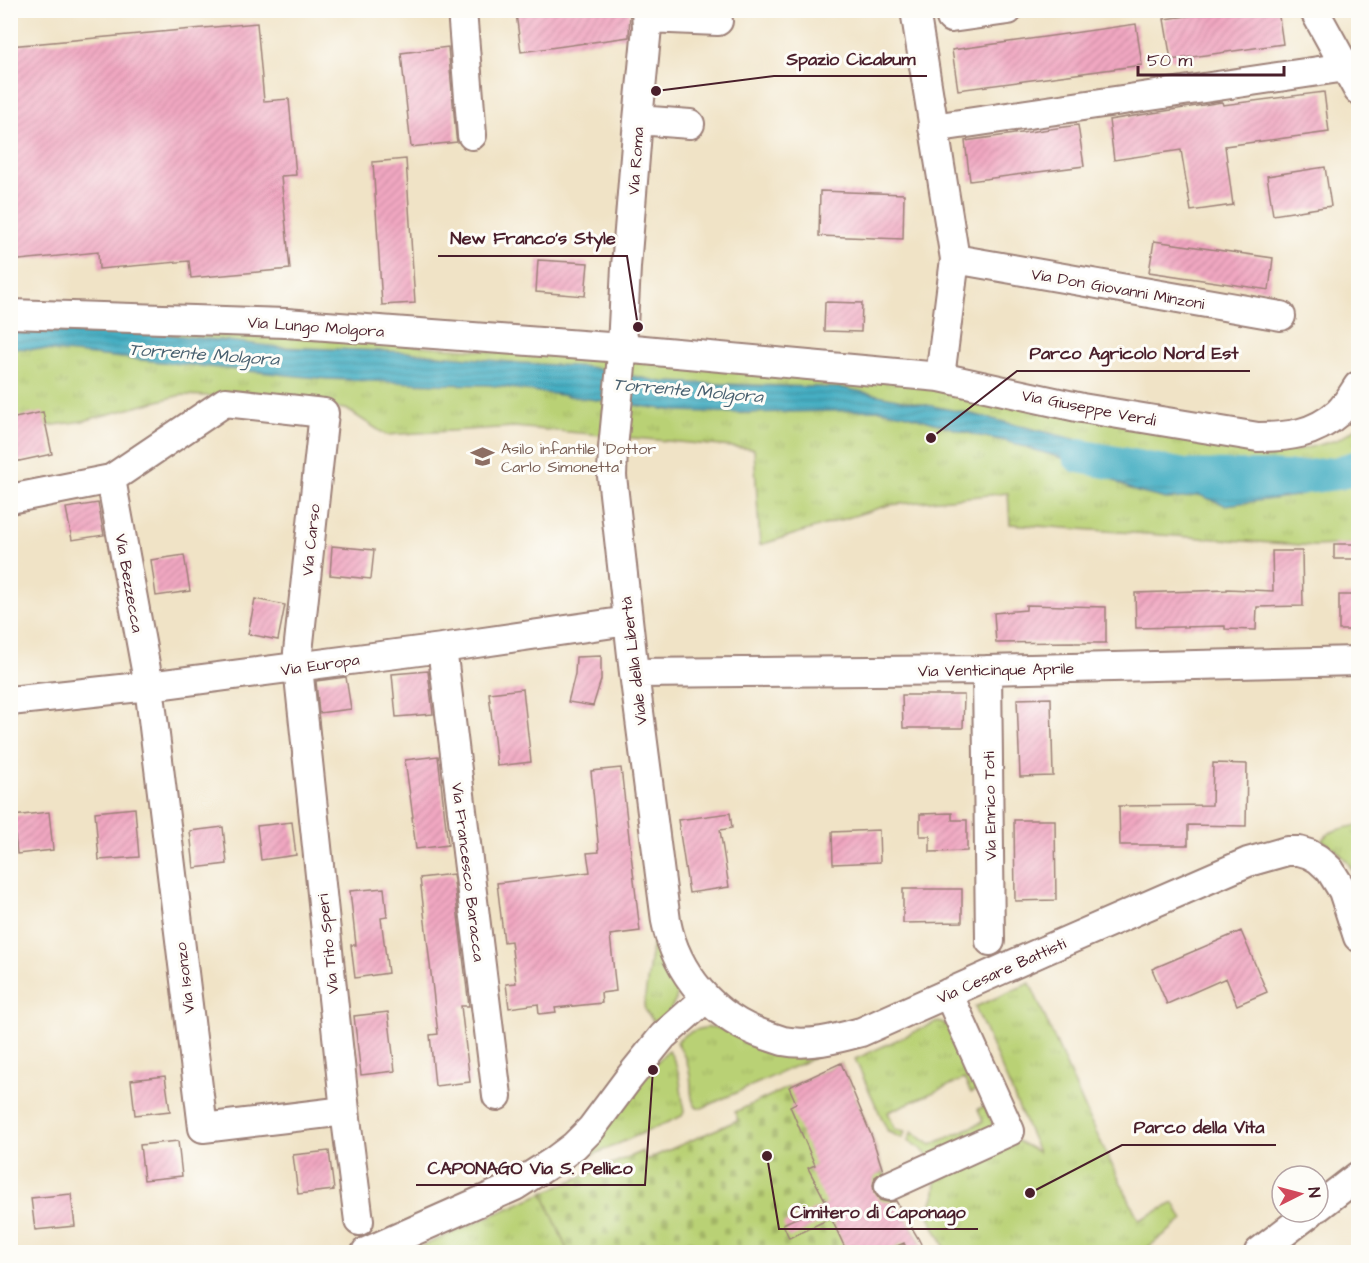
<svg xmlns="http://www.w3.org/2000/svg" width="1369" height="1263" viewBox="0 0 1369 1263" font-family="'Architects Daughter',sans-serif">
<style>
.grass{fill:url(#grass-tufts);stroke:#827850;stroke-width:1.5}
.cemetery{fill:url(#cemetery-stones);stroke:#827850;stroke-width:1.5}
.water{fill:url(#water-rules);stroke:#476677;stroke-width:1.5}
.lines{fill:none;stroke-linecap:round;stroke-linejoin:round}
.river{stroke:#44aec3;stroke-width:34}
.building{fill:url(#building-hatch)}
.minor-casing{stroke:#9d8178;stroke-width:32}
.minor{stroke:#fff;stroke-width:28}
.labels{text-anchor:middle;stroke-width:6;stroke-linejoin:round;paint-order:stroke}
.street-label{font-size:16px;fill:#4a1f2b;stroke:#fdfcf7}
.education-label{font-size:16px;fill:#785e54;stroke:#fdfcf7;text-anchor:start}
.water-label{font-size:18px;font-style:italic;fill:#475f6f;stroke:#fdfcf7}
.leader{fill:none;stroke:#4a1f2b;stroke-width:2}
.callout-dot{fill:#4a1f2b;stroke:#fdfcf7;stroke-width:2}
.callout-label{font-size:18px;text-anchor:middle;font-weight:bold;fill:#4a1f2b;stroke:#fdfcf7;stroke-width:6;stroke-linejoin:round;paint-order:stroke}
</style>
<defs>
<pattern id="grass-tufts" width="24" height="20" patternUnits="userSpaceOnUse" patternTransform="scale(1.5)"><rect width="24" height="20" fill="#b9d175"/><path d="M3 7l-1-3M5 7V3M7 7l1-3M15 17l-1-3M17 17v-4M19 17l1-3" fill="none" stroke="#a1b365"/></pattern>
<pattern id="cemetery-stones" width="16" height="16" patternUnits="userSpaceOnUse" patternTransform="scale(1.5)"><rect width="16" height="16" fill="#b9d175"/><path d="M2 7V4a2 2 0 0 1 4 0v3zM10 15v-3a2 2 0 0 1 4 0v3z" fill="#a1b365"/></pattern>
<pattern id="water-rules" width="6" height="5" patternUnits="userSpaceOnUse" patternTransform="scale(1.5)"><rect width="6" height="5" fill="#44aec3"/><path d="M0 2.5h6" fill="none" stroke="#3b8d9f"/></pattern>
<pattern id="building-hatch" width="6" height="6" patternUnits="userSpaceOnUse" patternTransform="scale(1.5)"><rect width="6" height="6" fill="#f0a7c1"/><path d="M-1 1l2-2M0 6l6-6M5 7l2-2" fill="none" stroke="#cf8fa6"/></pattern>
</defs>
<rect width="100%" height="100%" fill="#fdfcf7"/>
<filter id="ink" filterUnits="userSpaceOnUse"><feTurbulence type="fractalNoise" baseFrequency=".0167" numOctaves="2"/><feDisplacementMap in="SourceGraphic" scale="12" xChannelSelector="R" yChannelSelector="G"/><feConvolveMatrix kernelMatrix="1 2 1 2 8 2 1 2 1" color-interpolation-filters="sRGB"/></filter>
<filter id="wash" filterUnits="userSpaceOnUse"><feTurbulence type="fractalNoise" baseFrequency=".008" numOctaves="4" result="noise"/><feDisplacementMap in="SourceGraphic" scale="24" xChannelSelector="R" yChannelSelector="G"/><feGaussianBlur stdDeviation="1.35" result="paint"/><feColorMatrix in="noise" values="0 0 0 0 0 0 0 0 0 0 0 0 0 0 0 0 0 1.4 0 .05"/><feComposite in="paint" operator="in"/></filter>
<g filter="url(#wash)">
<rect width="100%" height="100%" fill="#f0e3c6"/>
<path class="grass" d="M10 317 919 381 1295 451 1337 440 1358 427V544L1314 546 1010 524 1008 493 889 505 760 545 754 449 514 427 386 435 346 409 208 396 181 395 83 421 40 427 11 426Z
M1358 825V882C1351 863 1339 850 1322 840 1330 829 1346 828 1358 825Z
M655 925C656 934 657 944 660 953 664 964 673 972 676 983 682 1000 667 1014 657 1025L645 1011 644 1004Z
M1030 983 1091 1122 1139 1220 1174 1203 1183 1220 1142 1252H947L927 1212C935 1199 937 1189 935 1175L1016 1140 1038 1152 975 1007Z
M936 1022H942L950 1028 977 1090 971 1093 964 1079 888 1112 895 1129 905 1131 902 1138 888 1132 855 1059Z
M714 1027 818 1054V1056L702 1108H697C689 1100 692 1086 690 1075 688 1062 683 1052 676 1042 687 1031 699 1028 714 1027Z
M668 1050C681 1067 681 1091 684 1112L682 1116 556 1171Z
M985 1106 994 1127 929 1157 920 1148 908 1141 912 1132 931 1145 983 1122 978 1109Z
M543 1193 568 1252H409Z"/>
<path class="cemetery" d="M841 1063 872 1137 886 1179 897 1203 918 1238 925 1252H568L543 1193 643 1151 646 1160 738 1120 735 1112Z"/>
<path class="water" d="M11 323 102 327 279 347 407 352 520 363 589 367 662 382 843 388 972 414 1094 444 1122 465 1138 468 1164 469 1213 485H1221L1230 481 1297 471 1358 455V477L1296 496 1225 505 1199 495 1184 498 1166 499 1137 492 1120 484 1098 469 1005 441 975 435 904 414 880 410 741 413 677 411 488 385 438 384 327 379 35 349 11 348Z"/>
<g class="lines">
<path class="river" d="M1079 456 1185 476 1298 478 1338 473 1358 467"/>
</g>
<g id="blocks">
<path class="building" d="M533 10H630L629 37 521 52 516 13Z
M1234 10H1278L1283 44 1171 60 1164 19Z
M257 23 264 101 289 99 296 175 281 176 290 269 191 278 189 261 99 269 98 252 10 261V46Z
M1136 24 1142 65 958 90 952 50Z
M448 47 456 136 457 142 411 147 401 53Z
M1324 92 1329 132 1225 146 1233 205 1191 211 1181 150 1114 160 1109 120 1222 102 1223 105Z
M1078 125 1084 166 970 181 965 141Z
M406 159 415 303 382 305 373 162Z
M1325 167 1331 206 1273 215 1267 176Z
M820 191 904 194 903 239 819 236Z
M1154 241 1273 258 1269 290 1149 272Z
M538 260 588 263 585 296 536 292Z
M825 302 862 303 861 332 824 331Z
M43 412 52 454 10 463V419Z
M98 503 104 535 72 540 66 508Z
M1334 544H1359V559H1334Z
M332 546 374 550 371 579 330 575Z
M1272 551H1302L1303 606 1257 607 1256 630 1225 629V626L1136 628 1135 593 1227 590V589L1273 591Z
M184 555 190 591 156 596 151 560Z
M1339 595H1359V630H1339Z
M255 599 285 605 278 640 248 634Z
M1026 605 1106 607V643H1074V642L996 643 994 613 1026 610Z
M601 656V680L593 706 568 702 575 674 576 657Z
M428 671 433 714 396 717 392 674Z
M346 677 351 709 319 713 316 681Z
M523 689 531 762 497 766 489 693Z
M902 695H964L963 728H903Z
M1051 698 1053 776 1020 777 1017 699Z
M438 756 448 845 416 849 412 817H413L405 760Z
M1213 763 1247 764 1246 826 1188 825V845H1120L1119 806 1212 805Z
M621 768 640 931 610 935 616 991 601 993 602 1003 555 1008 556 1012 539 1014 538 1004 509 1008 506 984 516 983 511 941 504 942 497 883 590 872 587 853 599 852 591 771Z
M135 808 139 857 99 860 95 812Z
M49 812 53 850 17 854 13 816Z
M730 813 732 828 720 830 729 887 689 893 678 820Z
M952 813V820H967V851L930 852V836H920V814Z
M1014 820H1055L1056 900 1015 901Z
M292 822 296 855 261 860 257 826Z
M223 827 227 864 194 868 190 831Z
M879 830 880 862 833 864 832 832Z
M453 874 469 1006H461L470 1082 435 1086 430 1035 438 1034 420 878Z
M384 888 387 917 381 918 388 973 355 978 351 945H356L350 891Z
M903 889H962V922L903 923Z
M1241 931 1267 992 1237 1005 1226 978 1167 1004 1152 969Z
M388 1012 395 1071 361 1075 354 1016Z
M841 1063 872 1137 883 1171 875 1177 873 1185 874 1192 880 1200 888 1202 896 1201 918 1238 925 1252H908L904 1243 884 1252H847L831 1218 789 1238 783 1224 827 1204 808 1168 815 1165 790 1106 796 1103 789 1087Z
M165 1076 170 1111 135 1115 131 1080Z
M178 1141 182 1176 144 1180 140 1145Z
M329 1151 334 1190 298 1194 293 1155Z
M71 1194 75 1226 35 1230 31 1198Z"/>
</g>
</g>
<g filter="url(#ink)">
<use href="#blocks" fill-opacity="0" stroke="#9d8178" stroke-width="1.5"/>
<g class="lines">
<defs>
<path id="minor" d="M462 10 472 135
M646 10 647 27 638 120 626 267 621 366 613 448 612 476 634 673 666 921C676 973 714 1018 765 1035 771 1037 777 1039 783 1041 809 1046 835 1039 861 1032L1041 952 1248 862 1287 851H1299L1309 854 1318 859 1330 870 1343 891 1358 937
M915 10 955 259 940 377
M950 10 951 18 1008 10
M1314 10 1358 90
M647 18 718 21
M638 120 690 124
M933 128 1346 67
M955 259 1281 316
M10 314 286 323 622 348 940 377 1082 408 1258 437C1289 437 1314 434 1338 413 1346 406 1352 395 1358 386
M111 479 149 686 203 1128 345 1111
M10 499 111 479 225 402 324 413 298 652V667L345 1111 359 1221
M442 648 497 1096
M987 670 990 941
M634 673 987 670 1358 661
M10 701 149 686 442 648 628 621
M889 1186 1010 1131 948 993
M1318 1207 1358 1176
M366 1252 515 1186 554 1161 574 1146 591 1129 629 1078 663 1036 706 998
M1259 1252 1311 1212"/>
</defs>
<use href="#minor" class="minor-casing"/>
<use href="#minor" class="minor"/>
</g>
</g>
<defs>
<symbol id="school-bare" viewBox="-9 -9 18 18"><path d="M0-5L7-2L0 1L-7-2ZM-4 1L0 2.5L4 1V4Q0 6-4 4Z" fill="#8d6e63" stroke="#fdfcf7" stroke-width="2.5" paint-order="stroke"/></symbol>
</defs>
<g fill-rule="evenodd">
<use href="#school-bare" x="466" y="440" width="33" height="33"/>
</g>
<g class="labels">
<g class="street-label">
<text transform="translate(635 161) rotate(-86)" y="6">Via Roma</text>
<text transform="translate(1118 288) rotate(10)" y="6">Via Don Giovanni Minzoni</text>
<text transform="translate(316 326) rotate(4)" y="6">Via Lungo Molgora</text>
<text transform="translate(1089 407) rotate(11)" y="6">Via Giuseppe Verdi</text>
<text transform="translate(310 540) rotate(-84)" y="6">Via Carso</text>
<text transform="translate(130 583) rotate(80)" y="6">Via Bezzecca</text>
<text transform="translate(633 661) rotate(-97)" y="6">Viale della Libertà</text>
<text transform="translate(320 664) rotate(-8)" y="6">Via Europa</text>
<text transform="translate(996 669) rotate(-1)" y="6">Via Venticinque Aprile</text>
<text transform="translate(989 806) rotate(-91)" y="6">Via Enrico Toti</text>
<text transform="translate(469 872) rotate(83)" y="6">Via Francesco Baracca</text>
<text transform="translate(327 944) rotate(-96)" y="6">Via Tito Speri</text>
<text transform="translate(1001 970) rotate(-24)" y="6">Via Cesare Battisti</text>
<text transform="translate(184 978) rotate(-97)" y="6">Via Isonzo</text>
</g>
<g class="education-label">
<text x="501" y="454">Asilo infantile "Dottor<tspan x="501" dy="18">Carlo Simonetta"</tspan></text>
</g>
<g class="water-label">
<text transform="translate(204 354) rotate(4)" y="6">Torrente Molgora</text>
<text transform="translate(688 390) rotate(5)" y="6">Torrente Molgora</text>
</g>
</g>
<path class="leader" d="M656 91L774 76H927M638 327L627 256H438M931 438L1017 371H1250M1030 1193L1122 1145H1276M653 1070L645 1185H416M767 1156L779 1229H978"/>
<g class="callout-dot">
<circle cx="656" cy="91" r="6"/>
<circle cx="638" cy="327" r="6"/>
<circle cx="931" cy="438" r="6"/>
<circle cx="1030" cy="1193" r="6"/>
<circle cx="653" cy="1070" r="6"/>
<circle cx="767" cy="1156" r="6"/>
</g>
<g class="callout-label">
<text x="851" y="65">Spazio Cicabum</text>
<text x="533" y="244">New Franco's Style</text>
<text x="1134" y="359">Parco Agricolo Nord Est</text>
<text x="1199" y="1133">Parco della Vita</text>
<text x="530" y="1174">CAPONAGO Via S. Pellico</text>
<text x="878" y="1218">Cimitero di Caponago</text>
</g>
<rect width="1369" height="1263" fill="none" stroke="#fdfcf7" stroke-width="36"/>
<g transform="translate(1300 1194) rotate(84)"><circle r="28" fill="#fdfcf7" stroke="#b5a4a5" stroke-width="1.5"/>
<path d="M0-4.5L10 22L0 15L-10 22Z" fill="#d1495b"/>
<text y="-9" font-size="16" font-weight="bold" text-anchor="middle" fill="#4a1f2b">N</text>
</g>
<path d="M1138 66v9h146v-9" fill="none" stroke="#4a1f2b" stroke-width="3"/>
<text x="1147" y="66" font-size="18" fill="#4a1f2b" stroke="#fdfcf7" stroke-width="4.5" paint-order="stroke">50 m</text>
</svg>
